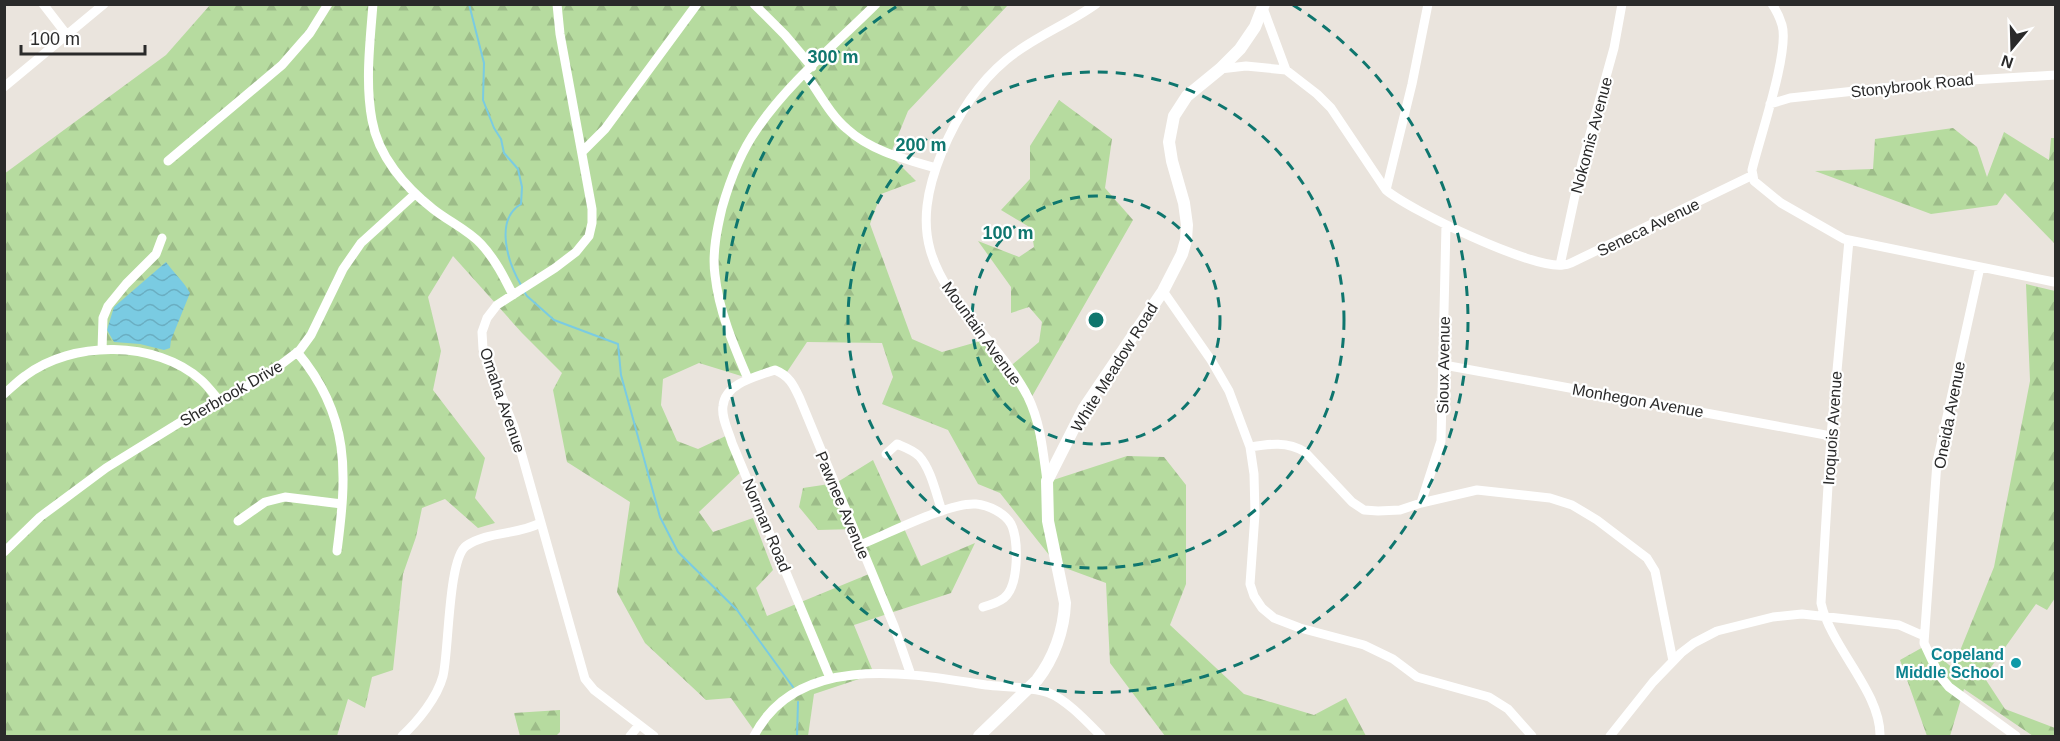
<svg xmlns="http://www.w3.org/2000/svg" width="2060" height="741" viewBox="0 0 2060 741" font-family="Helvetica,sans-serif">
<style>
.forest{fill:url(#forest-firs)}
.water{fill:url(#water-waves)}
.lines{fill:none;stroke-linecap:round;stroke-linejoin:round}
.stream{stroke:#7acbe2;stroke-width:2}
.street{stroke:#fff;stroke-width:9}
.secondary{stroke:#fff;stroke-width:12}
.ring{fill:none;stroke:#0f766e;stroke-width:3;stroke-dasharray:10 8}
.culture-dot{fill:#0f9aa8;stroke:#fff;stroke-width:2}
.labels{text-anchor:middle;stroke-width:4.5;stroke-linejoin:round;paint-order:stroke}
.street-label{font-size:16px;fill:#2a2a2a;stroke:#fff}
.culture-label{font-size:16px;font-weight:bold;fill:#0d838f;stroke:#fff;text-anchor:end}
.centre{fill:#0f766e;stroke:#fff;stroke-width:3}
.ring-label{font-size:18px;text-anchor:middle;font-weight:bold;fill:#0f766e;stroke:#fff;stroke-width:4.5;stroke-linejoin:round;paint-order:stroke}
</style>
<defs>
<pattern id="forest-firs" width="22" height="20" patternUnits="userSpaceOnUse" patternTransform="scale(1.5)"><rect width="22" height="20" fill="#b6db9f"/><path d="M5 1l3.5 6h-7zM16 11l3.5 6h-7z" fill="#9dbc89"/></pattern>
<pattern id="water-waves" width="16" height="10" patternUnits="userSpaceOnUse" patternTransform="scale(1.5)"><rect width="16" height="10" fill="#7acbe2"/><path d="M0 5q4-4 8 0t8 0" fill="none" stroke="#6aaec2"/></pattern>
</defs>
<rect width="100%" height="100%" fill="#eae4dd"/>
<path class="forest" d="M210 5H1008L908 111 890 155 916 181 881 194 870 224 912 339 942 352 984 340 1007 369 1039 342 1042 322 1029 307 1011 313V287L978 241 1019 257 1034 247 1031 228 1001 210 1030 179V146L1059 100 1112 139 1105 188 1133 220 1030 400 1044 483 1127 456 1164 457 1186 485V584L1170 625 1244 694 1314 715 1346 698 1366 736H1165L1110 663 1106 583 1057 565 1000 493 978 484 948 430 882 404 893 377 882 343 807 342 787 372 751 379 699 363 663 379 661 405 677 441 698 449 730 434 744 469 699 512 713 532 753 518 773 570 756 588 767 616 869 574 856 529 818 530 799 507 803 488 836 483 873 460 921 566 975 543 951 593 854 625 874 674 814 694 808 736H758L731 698 706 700 645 643 617 592 630 502 567 462 553 390 562 373 522 333 453 256 428 297 441 351 433 390 485 458 475 498 495 523 478 528 445 499 422 508 416 537 403 574 393 670 372 677 365 708 348 699 337 736H5L4 174 166 55Z
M1953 128 1977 147 1987 177 2004 132 2049 160 2051 138H2055V244L2005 193 1997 205 1931 214 1815 171 1873 169 1875 139Z
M2026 284 2055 291V598L2047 610 2036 604 1984 677 2005 709 2055 728V736H2033L1964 689 1950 736H1927L1900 660 1925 646 1953 668 1994 567 2030 381Z
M560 710V732L556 736H520L514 713Z"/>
<path class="water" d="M166 262C174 273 184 282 190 293L171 340 170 348 164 350 140 344 114 342 107 330 114 307Z"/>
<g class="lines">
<path class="stream" d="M469 4 484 63 483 100 494 128 501 139 504 153 518 169 522 187 521 204C494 220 508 263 521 285
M523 290 527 296 554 320 618 344 621 375 660 517 678 552 737 610 793 687
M797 736 798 702"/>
<path class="street" d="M43 4 67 35
M373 4C370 42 365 83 372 120 378 156 405 187 433 209 448 221 468 230 481 244 495 259 504 277 513 295
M557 4 560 34 592 209V223L589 236 576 252 555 268 497 305 487 318 482 332 483 349 514 427 585 679 594 690 654 736
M754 4 785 35 812 67
M1772 4C1776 10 1780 18 1782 25 1790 51 1759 140 1752 170L1754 181 1781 203 1844 239 2054 282
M1263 8 1286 70
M1220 69 1246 66 1286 70 1317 94 1331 108 1386 190C1411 211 1532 269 1563 265 1566 265 1569 264 1571 263L1753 175
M805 73C818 91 830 115 847 129 871 151 905 159 936 168
M4 87 104 4
M1770 104 1790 98 1938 82 2056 75
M582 152 605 129 697 4
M168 161 282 65 310 33 328 4
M1386 190 1412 84 1428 4
M1849 240 1831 436 1821 603C1831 648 1881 692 1880 736
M1560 265 1582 163 1614 48 1622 4
M1980 267 1937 462 1924 643 1939 675 1949 687 2016 736
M1163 291 1211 360 1229 391 1250 447 1254 474 1255 514 1250 584 1254 596 1262 608 1274 618 1300 628 1364 645 1393 659 1417 677 1489 697 1508 709 1532 736
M102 350 103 318 108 306 126 284 156 254 162 238
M297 352C351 416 347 474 337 551
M1444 365 1831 436
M748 379C734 346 719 312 715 275 712 253 717 229 722 208 730 180 740 153 757 129 789 82 836 44 876 4
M4 394C11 388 18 381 25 376 72 340 156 340 201 380 208 386 213 394 219 400
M1250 447C1269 444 1287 441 1305 452L1352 502 1364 510 1378 511 1400 510 1421 503 1477 490 1550 498 1572 505 1597 520 1647 558 1655 571 1673 661
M886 454 897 444C904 447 913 450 919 456 931 469 936 494 942 511
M1047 481C1043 452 1041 424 1028 397 1016 374 999 354 983 334 930 272 909 233 942 152 957 116 976 85 1006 60 1033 37 1067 25 1096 4
M1421 503 1441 441 1446 225
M238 521 265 502 285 497 342 504
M860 545C888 534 949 502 976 504 988 505 1005 513 1011 524 1019 540 1019 586 1004 598 999 602 990 605 983 607
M4 552 40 517 106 468 200 410 266 376 300 350 311 335 343 269 361 243 415 194
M830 678 732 443C729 432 721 418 723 406 725 383 758 376 775 370 790 376 794 386 800 399L894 626 911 675
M402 736C418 721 437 698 443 676 449 651 448 559 466 546 487 531 519 535 540 523
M630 736 639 725
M754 736C797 652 909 673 986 685 1003 687 1034 687 1049 693 1067 700 1088 723 1101 736
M1610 736 1653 682 1681 653 1694 643 1717 631 1773 617 1802 614 1899 625 1924 636"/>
<path class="secondary" d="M979 736 1037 680C1054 658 1064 630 1065 603L1048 521 1047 481 1084 408 1163 291 1182 254 1186 240 1187 225 1184 203 1172 161 1169 142 1174 116 1187 96 1220 69 1240 49 1255 27 1264 4"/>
</g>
<g class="ring">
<circle cx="1096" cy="320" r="124"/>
<circle cx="1096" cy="320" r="248"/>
<path d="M1293 5A372 372 0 1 1 899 5"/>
</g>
<circle class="culture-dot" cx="2016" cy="663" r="6"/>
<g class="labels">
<g class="street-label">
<text transform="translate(1912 85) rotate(-6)" y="6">Stonybrook Road</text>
<text transform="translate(1591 135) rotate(-75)" y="6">Nokomis Avenue</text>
<text transform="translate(1648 227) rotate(-26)" y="6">Seneca Avenue</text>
<text transform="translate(982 333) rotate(54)" y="6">Mountain Avenue</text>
<text transform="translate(1443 365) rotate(-89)" y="6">Sioux Avenue</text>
<text transform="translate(1114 367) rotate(-58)" y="6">White Meadow Road</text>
<text transform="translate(231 393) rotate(-30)" y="6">Sherbrook Drive</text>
<text transform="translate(503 400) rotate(71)" y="6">Omaha Avenue</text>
<text transform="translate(1638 400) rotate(10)" y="6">Monhegon Avenue</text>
<text transform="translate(1949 415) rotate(-79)" y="6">Oneida Avenue</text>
<text transform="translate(1832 428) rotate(-86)" y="6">Iroquois Avenue</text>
<text transform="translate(843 505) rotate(67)" y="6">Pawnee Avenue</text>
<text transform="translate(767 525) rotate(67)" y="6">Norman Road</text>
</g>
<g class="culture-label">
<text x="2004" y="660">Copeland<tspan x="2004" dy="18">Middle School</tspan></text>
</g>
</g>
<circle cx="1096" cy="320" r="9" class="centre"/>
<g class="ring-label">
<text x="833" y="63">300 m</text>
<text x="921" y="151">200 m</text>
<text x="1008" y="239">100 m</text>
</g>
<rect width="2060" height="741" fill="none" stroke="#2a2a2a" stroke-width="12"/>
<g transform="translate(2012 48) rotate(199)" stroke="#ffffff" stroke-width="4.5" paint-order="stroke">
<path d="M0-4.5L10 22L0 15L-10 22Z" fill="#2a2a2a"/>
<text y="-9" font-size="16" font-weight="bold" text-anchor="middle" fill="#2a2a2a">N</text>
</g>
<path d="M21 45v9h124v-9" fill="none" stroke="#2a2a2a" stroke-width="3"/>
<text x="30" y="45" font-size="18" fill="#2a2a2a" stroke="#ffffff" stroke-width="4.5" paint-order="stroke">100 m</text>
</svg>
